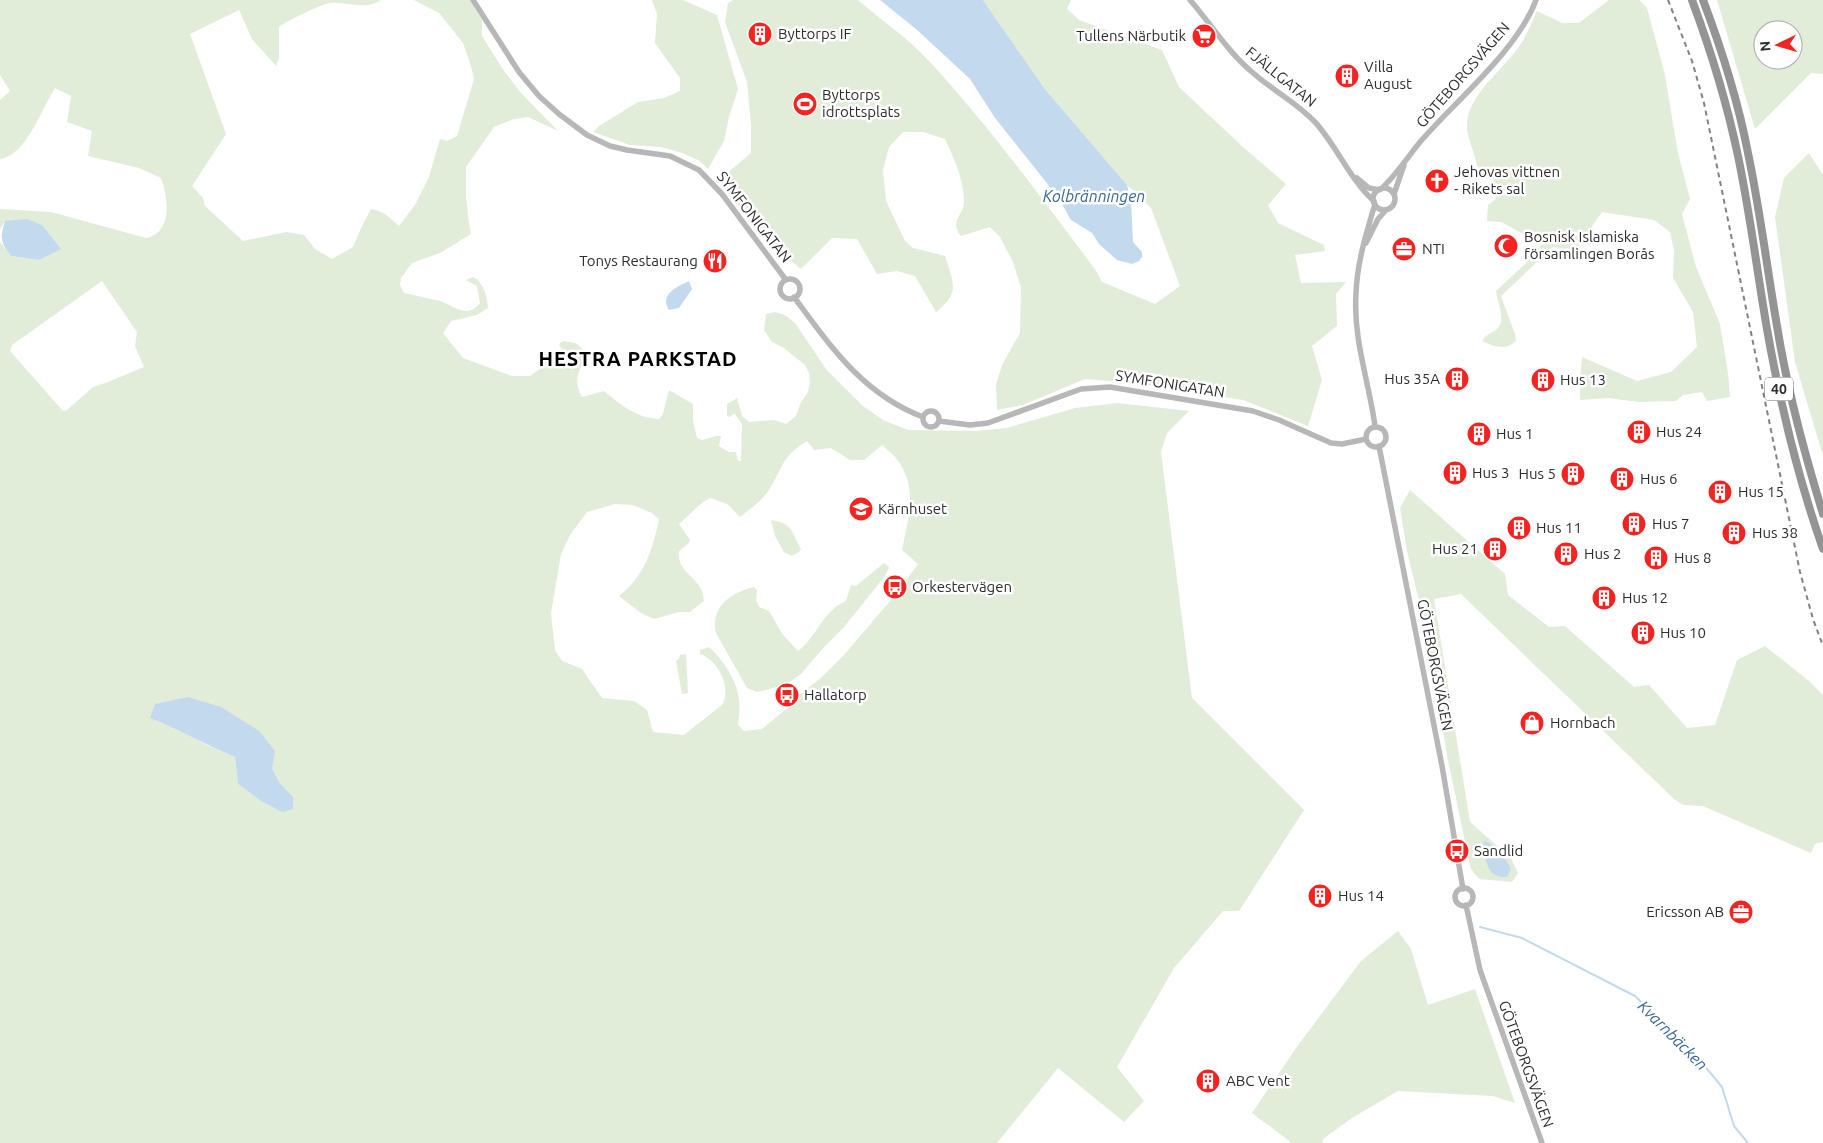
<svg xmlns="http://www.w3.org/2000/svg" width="1823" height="1143" viewBox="0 0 1823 1143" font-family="Ubuntu,sans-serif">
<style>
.green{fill:#e1ecd9;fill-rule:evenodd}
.water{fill:#c3d9ed}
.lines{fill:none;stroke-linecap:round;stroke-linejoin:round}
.stream{stroke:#c3d9ed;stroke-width:2}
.secondary{stroke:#b7b7b7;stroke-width:5.5}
.highway{stroke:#949494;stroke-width:8}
.rail{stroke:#828282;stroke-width:2;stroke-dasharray:5 4;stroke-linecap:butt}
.labels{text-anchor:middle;stroke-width:5;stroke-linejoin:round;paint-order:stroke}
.shield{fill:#fff;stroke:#6c6c6c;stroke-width:1}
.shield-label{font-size:14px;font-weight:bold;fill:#2d2d2d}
.poi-label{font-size:15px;fill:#2d2d2d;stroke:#fff;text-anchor:start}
.street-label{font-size:15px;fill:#2d2d2d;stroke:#fff}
.water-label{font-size:16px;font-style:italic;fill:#356794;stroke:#fff}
.district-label{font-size:20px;font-weight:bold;letter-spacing:1px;fill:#000;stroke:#fff}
</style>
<rect width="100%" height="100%" fill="#fff"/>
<path class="green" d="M0 0H381C365 11 348 1 330 3 319 5 289 20 279 27V58L276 66 252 39 239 10 190 34 226 134 192 186 203 198 205 206 243 241 286 232 304 235 315 249 332 259 353 247 362 226 371 209C384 211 390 218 399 226L415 205 429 177 440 139 447 141 457 136 474 79 471 66 463 43 439 13 414 0H470L482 20V36L504 71 521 93 558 131 528 117 514 119 494 127 466 167V196L469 224 471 234 440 253 412 263 401 278 400 285 404 293C416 296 428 298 440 301 453 305 467 320 480 303L477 286 466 280 473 277C484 283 487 296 488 308L477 315 451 321 443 333 463 358 512 376H530L547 364H558L562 361 564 355 559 344 563 341 576 343 587 353C580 368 572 381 582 397L604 391C621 405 637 418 659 419L663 414 669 390 693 404V421L697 438 702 440 716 436H721L719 446 729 452H736L738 461H741L742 424 735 414H733L730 417 727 416V404L737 398 742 416 749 422 774 420 786 424 796 416 801 402 808 392 810 382 809 373 805 365 784 348 772 342 764 330 766 314 775 312 785 315 795 323 826 369 863 406 883 420 908 430 976 431 1007 428 1075 408 1118 403 1189 411 1167 433 1161 452 1192 698 1304 810 1239 911H1223L1174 968 1117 1067 1144 1101 1124 1122 1058 1068 997 1143H0V242L11 256 39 260 60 248 5 221 0 230V209L51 212 146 238C173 233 168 197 161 178L139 168 88 156 92 131 67 122 71 96 55 88C42 108 26 156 0 159V100L10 91 0 75ZM102 281 137 332 135 346 144 367 108 382 93 387 67 410 63 411 10 351 12 345ZM807 441 814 450 831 448 850 460H864L882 445C888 450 895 456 899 462 918 491 908 519 902 550L918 564 896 594 844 655 823 676 797 697 791 705 762 729 744 731 738 725C739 717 740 709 739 701 738 681 723 660 709 647L700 650V654C718 660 731 686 723 704L684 735 653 732 647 710 634 701 602 698 582 669 562 661 555 650 551 613 561 554 570 535 587 512 615 504 633 505 652 513 659 519C653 549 644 577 619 596L641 613 654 619 679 612H690L704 601C703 597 703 592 701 589 693 574 677 571 679 551L689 543 690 540 679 524C690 515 698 504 710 498L727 504 740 517C749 510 760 502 767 493 783 470 779 458 807 441ZM175 727 272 768 279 782 293 797 292 809 282 811 261 801 238 784 235 757 207 745Z
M652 0H683L717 15 738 89 729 117 724 141 708 169 698 160 682 153 661 147 630 145 593 132 599 126 638 102 664 98 680 91V78L655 43 657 14Z
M733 0H858L860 2C883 21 909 39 929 61 990 127 1043 200 1097 272L1102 282 1155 304 1180 286 1151 208 1127 185 1044 88 983 0H1071L1067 9 1079 20 1162 50 1179 87 1244 148 1286 184 1268 205 1278 223 1324 245 1325 251 1295 255 1301 283 1346 282 1336 294 1337 326 1312 346 1322 380 1308 426 1243 400 1135 383 1085 379 1023 405 997 410 996 385 1002 365 1020 333 1021 288 1013 262 1000 237 990 227 961 236C948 220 965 216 964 200 963 177 954 159 945 139L923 132H903L889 147 883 170 886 201 905 241 913 248 945 256C953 282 961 293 936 312L915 276 897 271 877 274 857 239 832 238 801 269 767 242 718 181 751 153V125L747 82 725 22 728 3Z
M1609 0H1639L1647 8 1665 75 1678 153 1690 199 1682 214 1696 267 1720 324 1728 373 1730 397 1707 401 1702 392 1683 395 1676 401 1639 402 1608 398 1580 400C1579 386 1581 372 1582 357L1637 381 1671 372 1697 347 1693 312 1673 278 1674 251 1670 232 1654 220 1602 212 1575 251 1553 247 1501 296 1515 334 1516 341C1505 351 1494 347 1482 341 1487 333 1493 333 1498 328 1506 320 1497 301 1496 291L1525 264 1542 244 1501 222 1487 221 1488 205 1496 199 1493 179 1477 166C1475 153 1468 140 1467 128 1465 96 1504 70 1520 45 1527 35 1532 22 1537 11L1562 23H1579Z
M1717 0H1823V74L1811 73 1755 129ZM1763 30H1793V60H1763Z
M1809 153 1823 175V456L1795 362 1775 217 1784 178Z
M1410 490 1505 574 1508 595 1549 627 1565 626 1634 687 1649 685 1687 728 1715 725 1737 660 1765 646 1809 681 1823 695V842L1815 844 1811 853 1703 806 1683 805 1674 799 1461 594 1434 599 1470 822 1511 858 1518 873 1512 882 1479 879 1471 869 1464 837 1448 760 1422 613 1407 551 1400 508Z
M771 520C794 524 790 530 801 549L799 552 792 556 784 552 775 536Z
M884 563 889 567 885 576 844 627 824 647 801 674 785 685 757 692 747 688 716 633C710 608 731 592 754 587L757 590 756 601 759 607 769 611 783 635 798 651C817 637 823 610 846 601L851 585 856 586Z
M686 654 688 693 682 694 676 661 679 659 680 655Z
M1398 931 1411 949 1428 1005 1475 989 1515 1103 1493 1096 1398 1091 1352 1118 1323 1139V1143H1292L1252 1113 1296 1048 1361 961Z"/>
<path class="water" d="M880 0H983L1044 88 1127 185 1131 201 1133 242 1142 252V257L1139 261 1132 264 1117 260 1099 244 1092 233 1071 220 1058 197 995 118 970 79 916 29Z
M27 219 42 225 61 249 39 260 11 256C0 242 0 238 5 221Z
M689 281 692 289 679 308 669 310C659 294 677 287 689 281Z
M188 697 221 707 259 731 275 751 272 768 279 782 293 797V809L282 812 261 801 238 784 235 757C206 745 179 729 150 718L155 704Z
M1485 841C1497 847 1505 857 1511 869L1507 877C1486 879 1486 859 1483 843Z"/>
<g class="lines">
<path class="stream" d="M1480 927 1522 938 1635 996 1694 1053 1722 1087 1734 1126 1748 1143"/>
<path class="secondary" d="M473 0 519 72 539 96 559 114 587 135 610 146 627 150 670 156 699 170 722 194 786 280
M1190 0C1211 24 1228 52 1252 72 1272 90 1296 102 1315 122 1336 145 1351 181 1374 201
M1357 178 1369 188 1379 190
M1373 199a11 11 0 1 1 22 0a11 11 0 1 1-22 0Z
M1381 189C1396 175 1407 158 1420 142 1456 100 1517 51 1536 0
M1394 194 1404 165
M1375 204C1366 234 1357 263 1356 294 1353 339 1369 382 1375 426
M1366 243 1378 219 1386 210
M780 289a10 10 0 1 1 20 0a10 10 0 1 1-20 0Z
M794 297C831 347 863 394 923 417
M923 419a8 8 0 1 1 16 0a8 8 0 1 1-16 0Z
M939 421 970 425 988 423 1081 389 1110 387 1253 411 1279 420 1331 443 1342 444 1366 439
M1366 437a10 10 0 1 1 20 0a10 10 0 1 1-20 0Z
M1379 446 1442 766 1463 889
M1455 897a9 9 0 1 1 18 0a9 9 0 1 1-18 0Z
M1466 905 1480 970 1542 1143"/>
<path class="highway" d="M1692 0C1711 51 1727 103 1738 156 1750 213 1757 271 1767 329 1780 403 1798 478 1823 549
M1703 0C1722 50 1738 101 1748 153 1760 210 1767 268 1777 326 1787 389 1804 452 1823 514"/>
<path class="rail" d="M1668 0 1692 61 1704 103 1800 572 1813 619 1823 646"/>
</g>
<defs>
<symbol id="building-disc" viewBox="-11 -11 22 22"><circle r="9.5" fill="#f22320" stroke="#fff"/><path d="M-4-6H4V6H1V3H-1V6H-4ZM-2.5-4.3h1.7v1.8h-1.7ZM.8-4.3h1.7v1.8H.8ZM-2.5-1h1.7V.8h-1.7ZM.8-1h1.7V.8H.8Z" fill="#fff"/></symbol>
<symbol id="supermarket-disc" viewBox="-11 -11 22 22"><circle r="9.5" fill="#f22320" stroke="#fff"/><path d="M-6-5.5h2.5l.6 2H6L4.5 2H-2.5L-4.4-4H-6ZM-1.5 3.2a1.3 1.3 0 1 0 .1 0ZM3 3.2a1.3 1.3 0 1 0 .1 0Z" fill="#fff"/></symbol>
<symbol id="stadium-disc" viewBox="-11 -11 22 22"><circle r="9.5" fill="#f22320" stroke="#fff"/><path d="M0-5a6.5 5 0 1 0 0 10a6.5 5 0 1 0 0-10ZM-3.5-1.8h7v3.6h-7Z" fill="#fff"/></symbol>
<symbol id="church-disc" viewBox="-11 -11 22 22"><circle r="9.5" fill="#f22320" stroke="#fff"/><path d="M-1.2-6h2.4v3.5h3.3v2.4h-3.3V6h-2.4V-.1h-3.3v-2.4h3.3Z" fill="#fff"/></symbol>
<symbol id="mosque-disc" viewBox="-11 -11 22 22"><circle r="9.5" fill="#f22320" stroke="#fff"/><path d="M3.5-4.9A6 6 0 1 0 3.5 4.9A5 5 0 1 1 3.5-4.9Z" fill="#fff"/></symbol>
<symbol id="office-disc" viewBox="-11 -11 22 22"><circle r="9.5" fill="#f22320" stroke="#fff"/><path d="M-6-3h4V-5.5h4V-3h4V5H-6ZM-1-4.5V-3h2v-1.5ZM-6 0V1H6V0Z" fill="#fff"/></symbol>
<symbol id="restaurant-disc" viewBox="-11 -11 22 22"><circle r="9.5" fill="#f22320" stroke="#fff"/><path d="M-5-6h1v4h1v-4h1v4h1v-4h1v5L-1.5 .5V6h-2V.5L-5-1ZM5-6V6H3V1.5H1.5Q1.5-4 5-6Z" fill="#fff"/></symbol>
<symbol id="school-disc" viewBox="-11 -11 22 22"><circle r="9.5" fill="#f22320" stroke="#fff"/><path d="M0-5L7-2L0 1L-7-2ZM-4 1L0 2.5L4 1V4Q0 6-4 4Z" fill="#fff"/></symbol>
<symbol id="bus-disc" viewBox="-11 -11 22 22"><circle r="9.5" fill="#f22320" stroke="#fff"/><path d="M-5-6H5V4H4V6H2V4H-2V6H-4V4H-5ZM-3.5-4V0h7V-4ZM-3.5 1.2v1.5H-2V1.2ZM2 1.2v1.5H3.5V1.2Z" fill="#fff"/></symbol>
<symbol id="shop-disc" viewBox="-11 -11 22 22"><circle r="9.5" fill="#f22320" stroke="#fff"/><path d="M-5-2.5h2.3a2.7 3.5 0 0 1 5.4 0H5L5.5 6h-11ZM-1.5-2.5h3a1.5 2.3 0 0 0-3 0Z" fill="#fff"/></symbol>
</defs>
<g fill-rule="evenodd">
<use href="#building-disc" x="746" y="20" width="28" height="28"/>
<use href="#supermarket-disc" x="1190" y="22" width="28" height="28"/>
<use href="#building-disc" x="1333" y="62" width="28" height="28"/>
<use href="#stadium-disc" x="791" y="90" width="28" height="28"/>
<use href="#church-disc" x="1423" y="167" width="28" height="28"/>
<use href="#mosque-disc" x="1492" y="232" width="28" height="28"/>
<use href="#office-disc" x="1390" y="235" width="28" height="28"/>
<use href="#restaurant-disc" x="701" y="247" width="28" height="28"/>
<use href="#building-disc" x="1443" y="365" width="28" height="28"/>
<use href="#building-disc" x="1529" y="366" width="28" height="28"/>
<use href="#building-disc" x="1625" y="418" width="28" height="28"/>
<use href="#building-disc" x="1465" y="420" width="28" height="28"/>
<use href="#building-disc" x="1441" y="459" width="28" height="28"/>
<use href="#building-disc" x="1559" y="460" width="28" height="28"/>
<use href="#building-disc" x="1608" y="465" width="28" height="28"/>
<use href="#building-disc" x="1706" y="478" width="28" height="28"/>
<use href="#school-disc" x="847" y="495" width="28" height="28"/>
<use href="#building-disc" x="1620" y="510" width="28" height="28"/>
<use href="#building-disc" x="1505" y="514" width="28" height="28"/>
<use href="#building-disc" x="1720" y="519" width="28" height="28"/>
<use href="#building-disc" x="1481" y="535" width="28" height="28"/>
<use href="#building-disc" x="1552" y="540" width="28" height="28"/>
<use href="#building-disc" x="1642" y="544" width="28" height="28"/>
<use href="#bus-disc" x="881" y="573" width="28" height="28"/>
<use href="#building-disc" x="1590" y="584" width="28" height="28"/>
<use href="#building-disc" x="1629" y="619" width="28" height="28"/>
<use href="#bus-disc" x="773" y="681" width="28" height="28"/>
<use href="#shop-disc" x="1518" y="709" width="28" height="28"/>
<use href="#bus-disc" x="1443" y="837" width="28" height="28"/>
<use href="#building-disc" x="1306" y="882" width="28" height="28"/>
<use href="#office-disc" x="1727" y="898" width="28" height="28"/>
<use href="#building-disc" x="1194" y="1067" width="28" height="28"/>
</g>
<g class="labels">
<rect class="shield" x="1765" y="377.5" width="28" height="23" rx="4"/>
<g class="shield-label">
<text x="1779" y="394">40</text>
</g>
<g class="poi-label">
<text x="778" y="39">Byttorps IF</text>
<text x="1186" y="41" text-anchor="end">Tullens Närbutik</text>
<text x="1364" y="72">Villa<tspan x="1364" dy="17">August</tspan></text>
<text x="822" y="100">Byttorps<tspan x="822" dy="17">idrottsplats</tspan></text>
<text x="1454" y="177">Jehovas vittnen<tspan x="1454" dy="17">- Rikets sal</tspan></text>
<text x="1524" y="242">Bosnisk Islamiska<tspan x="1524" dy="17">församlingen Borås</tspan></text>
<text x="1422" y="254">NTI</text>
<text x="698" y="266" text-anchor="end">Tonys Restaurang</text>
<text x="1440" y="384" text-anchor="end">Hus 35A</text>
<text x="1560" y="385">Hus 13</text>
<text x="1656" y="437">Hus 24</text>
<text x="1496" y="439">Hus 1</text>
<text x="1472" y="478">Hus 3</text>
<text x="1556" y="479" text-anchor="end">Hus 5</text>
<text x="1640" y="484">Hus 6</text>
<text x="1738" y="497">Hus 15</text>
<text x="878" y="514">Kärnhuset</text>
<text x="1652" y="529">Hus 7</text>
<text x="1536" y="533">Hus 11</text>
<text x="1752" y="538">Hus 38</text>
<text x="1478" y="554" text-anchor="end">Hus 21</text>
<text x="1584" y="559">Hus 2</text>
<text x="1674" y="563">Hus 8</text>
<text x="912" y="592">Orkestervägen</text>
<text x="1622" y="603">Hus 12</text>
<text x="1660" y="638">Hus 10</text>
<text x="804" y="700">Hallatorp</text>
<text x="1550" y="728">Hornbach</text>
<text x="1474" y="856">Sandlid</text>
<text x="1338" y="901">Hus 14</text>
<text x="1724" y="917" text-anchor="end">Ericsson AB</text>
<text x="1226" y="1086">ABC Vent</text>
</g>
<g class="street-label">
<text transform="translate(1463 75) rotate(-49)" y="5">GÖTEBORGSVÄGEN</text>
<text transform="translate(1281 77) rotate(39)" y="5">FJÄLLGATAN</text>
<text transform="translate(754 217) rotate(52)" y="5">SYMFONIGATAN</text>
<text transform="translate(1170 384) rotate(9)" y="5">SYMFONIGATAN</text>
<text transform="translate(1435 665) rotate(79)" y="5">GÖTEBORGSVÄGEN</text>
<text transform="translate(1526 1064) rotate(70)" y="5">GÖTEBORGSVÄGEN</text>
</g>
<g class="water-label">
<text x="1094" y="202">Kolbränningen</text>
<text transform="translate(1673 1035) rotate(45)" y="6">Kvarnbäcken</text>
</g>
<g class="district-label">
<text x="638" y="366">HESTRA PARKSTAD</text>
</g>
</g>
<g transform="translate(1778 45) rotate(265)"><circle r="24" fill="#ffffff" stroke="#ababab"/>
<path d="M0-4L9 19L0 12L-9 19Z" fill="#f22320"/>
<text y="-8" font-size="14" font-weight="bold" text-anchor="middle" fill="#2d2d2d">N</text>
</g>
</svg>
